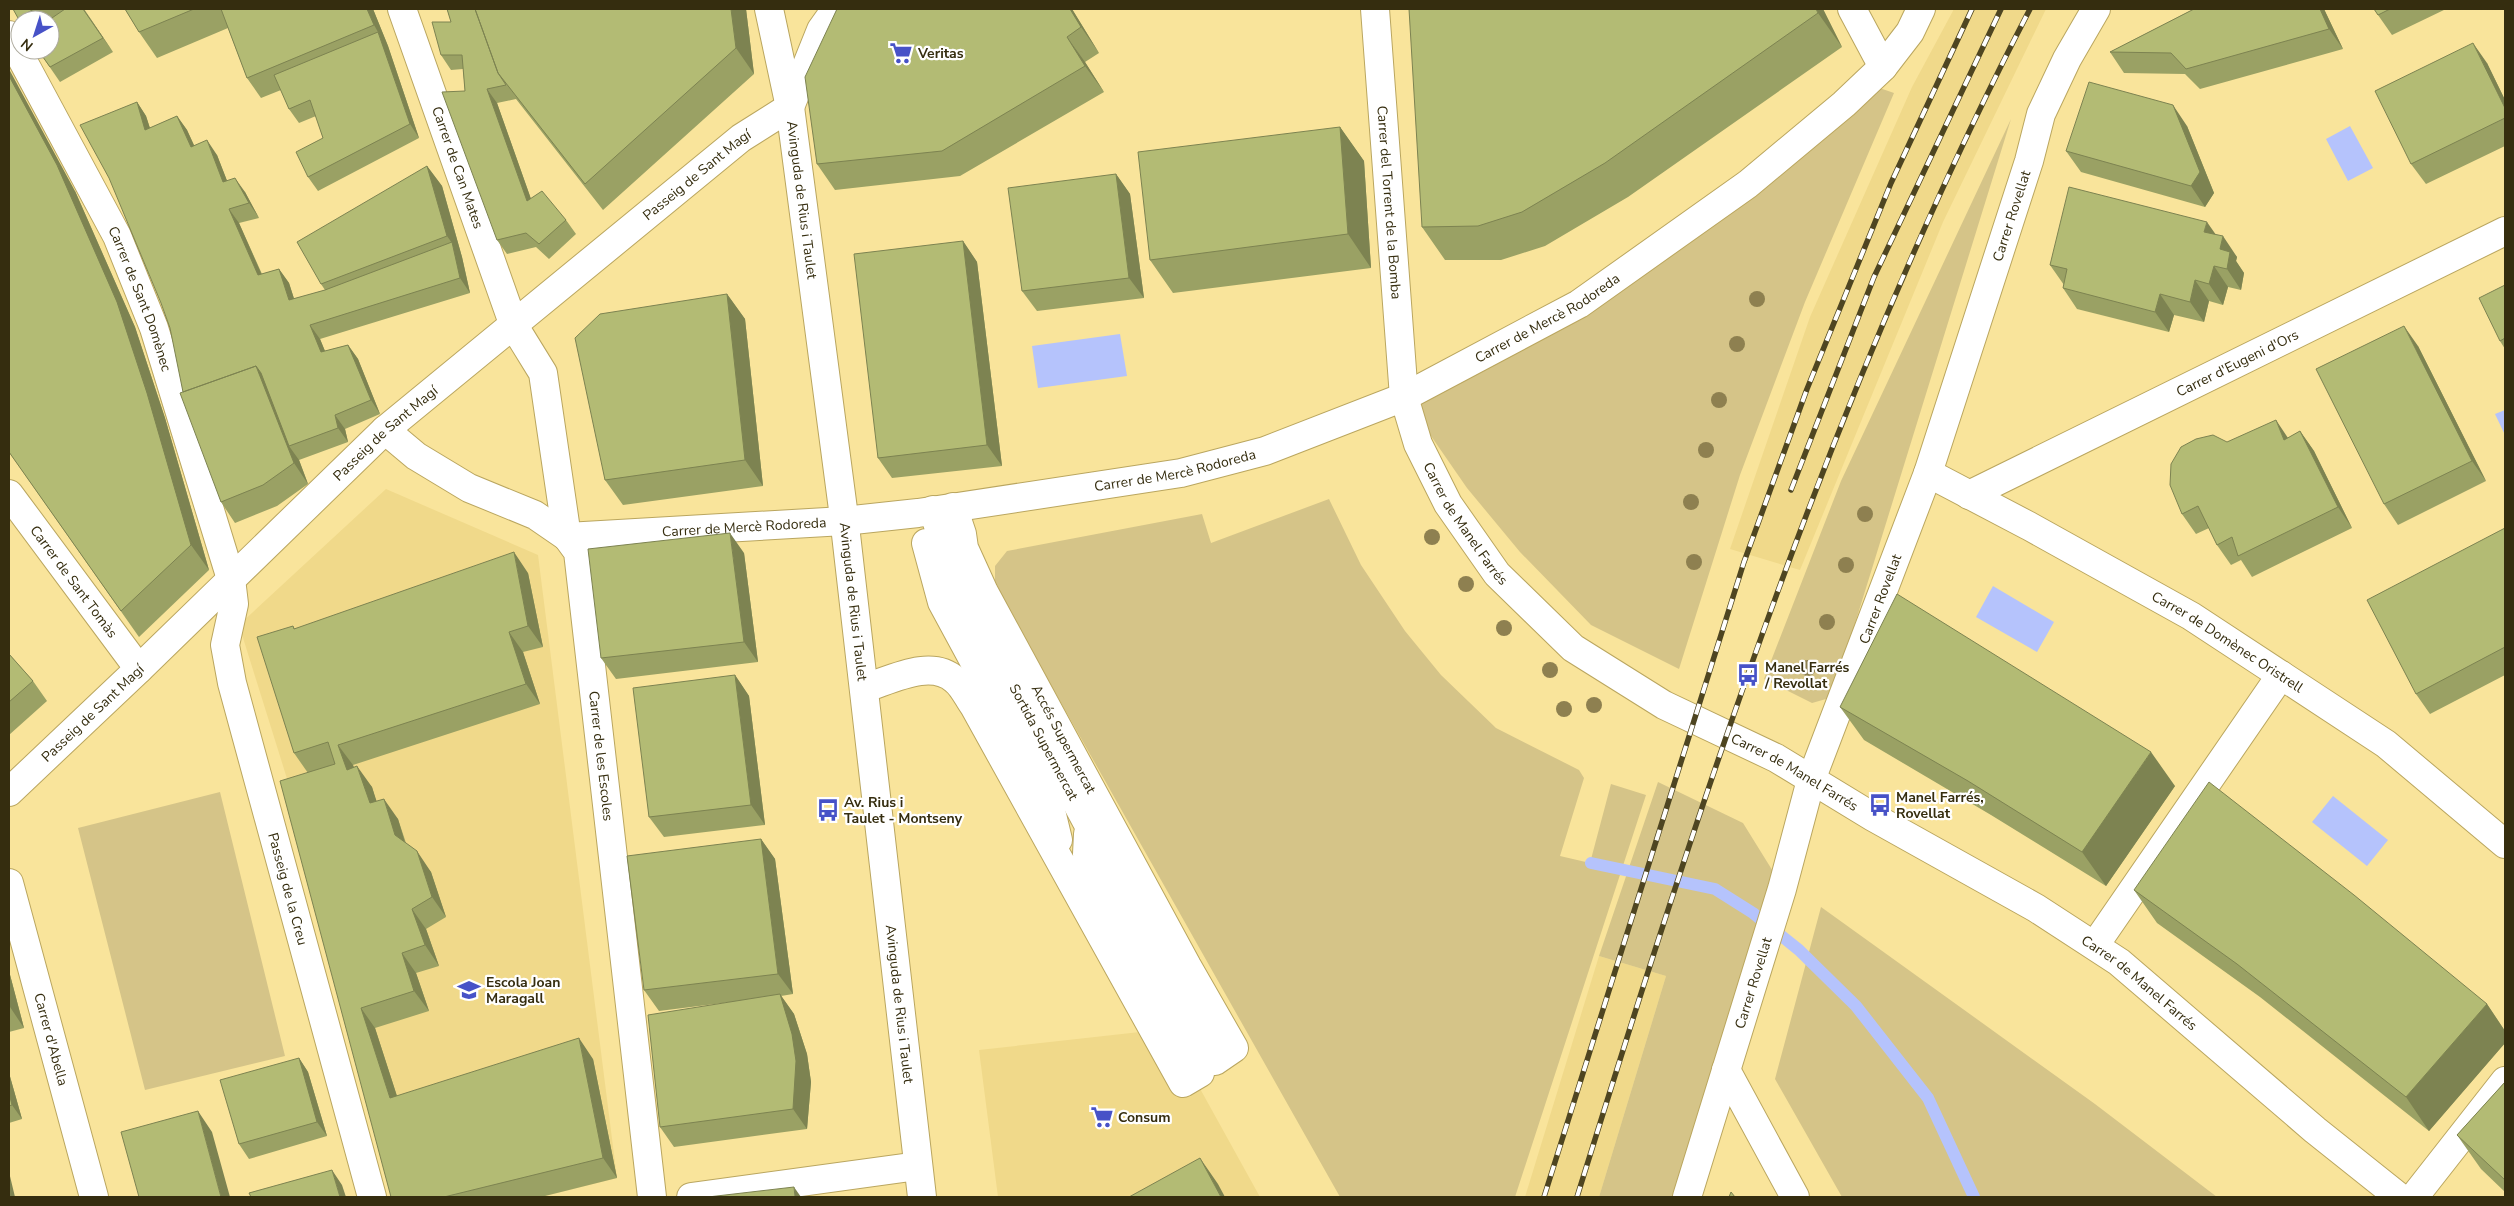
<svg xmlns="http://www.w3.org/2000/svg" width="2514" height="1206" viewBox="0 0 2514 1206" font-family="'Nunito Sans',sans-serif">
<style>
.built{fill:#f0d98a}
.green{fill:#d5c488}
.water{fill:#b5c3fc}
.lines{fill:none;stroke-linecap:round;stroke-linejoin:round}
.stream{stroke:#b5c3fc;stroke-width:12}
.minor-casing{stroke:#baa65f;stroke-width:30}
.minor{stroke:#fff;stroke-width:28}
.rail-casing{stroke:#4e4521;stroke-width:5.5}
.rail{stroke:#fff;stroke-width:4;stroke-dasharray:11;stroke-linecap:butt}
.tree{fill:#8e8050}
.wall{fill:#9aa164}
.shaded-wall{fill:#7d8351}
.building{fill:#b3bb74;stroke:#7d8351}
.labels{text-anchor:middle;stroke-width:4.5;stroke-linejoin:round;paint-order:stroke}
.poi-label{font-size:14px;font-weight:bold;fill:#352d0f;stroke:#fff;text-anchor:start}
.street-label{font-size:14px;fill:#352d0f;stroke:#fff}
</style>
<rect width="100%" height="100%" fill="#f9e49b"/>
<path class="built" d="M1954 9H2046L1943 222 1800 570 1730 549 1810 317 1912 87Z
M386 489 538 555 617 1178 541 1197H400L294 801 239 625Z
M1599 956 1666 976 1599 1197H1525Z
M1167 1029 1260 1197H1225L1217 1184 1194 1197H998L979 1050Z"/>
<path class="green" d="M1865 83 1894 93 1805 302 1740 475 1679 669 1591 625 1520 552 1467 488 1404 397 1579 304Z
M2011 119 1836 685 1826 699 1812 703 1764 679 1841 481Z
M1329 499 1361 565 1405 631 1441 675 1496 728 1579 770 1584 778 1560 856 1590 863 1611 784 1646 795 1515 1197H1340L995 586V566L1007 551 1202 514 1211 543Z
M1658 782 1743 823 1774 873 1674 1197H1599L1666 976 1599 956Z
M220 792 285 1056 145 1090 78 828Z
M1821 907 2095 1104 2217 1197H1842L1775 1079Z"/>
<path class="water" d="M2350 126 2373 168 2348 181 2326 139Z
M1120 334 1127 376 1038 388 1032 346Z
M2505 410V435L2495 414Z
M1993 586 2054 622 2037 652 1976 617Z
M2333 796 2388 840 2367 866 2312 822Z"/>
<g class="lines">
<path class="stream" d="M1591 863 1715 889 1753 913 1799 950 1856 1006 1928 1098 1974 1197"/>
<defs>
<g id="minor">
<path id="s1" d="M402 9 514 326 543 373 567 537 578 552 652 1197"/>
<path id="s2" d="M769 9 790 107 844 517 922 1197"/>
<path id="s3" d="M1375 9 1404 397 1418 444 1448 504 1497 574 1573 648 1664 705 1776 758 1873 817 2036 908 2119 962 2315 1130 2399 1197"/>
<path d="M1852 9 1883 67"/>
<path id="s4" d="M9 35 117 236 154 328 231 579 234 604 225 645 232 683 372 1197"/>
<path d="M790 107 821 30 836 9"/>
<path id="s5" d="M385 430 416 456 469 488 535 515 567 537 844 521 918 513 1181 473 1265 451 1404 397 1579 304 1748 184 1844 104 1883 67 1910 32 1921 9"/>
<path id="s6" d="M1928 473 2029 526 2191 616 2386 744 2505 844"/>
<path id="s7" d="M9 494 139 669"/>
<path id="s8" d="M1969 495 2505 231"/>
<path id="s9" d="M933 510 952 569 961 587 1215 1061 1234 1048 1187 966 984 592 964 548 962 534 953 507"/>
<path d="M926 543 942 602 1048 798 1058 840"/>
<path d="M865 688C891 680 931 658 955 680 963 686 968 698 974 706L1183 1083 1200 1073 1092 879 1087 854 1088 834"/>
<path id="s10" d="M9 792 139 669 385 430 741 138 790 107"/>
<path id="s11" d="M9 883 94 1197"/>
<path d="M2095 945 2281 675"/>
<path d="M1726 1070 1795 1197"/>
<path d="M691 1197 918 1166"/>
<path id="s12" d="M1687 1197 1782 889 1811 780 1928 473 2029 161 2041 114 2067 59 2096 9"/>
<path d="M2414 1197 2505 1081"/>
</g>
</defs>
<use href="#minor" class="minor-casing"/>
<use href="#minor" class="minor"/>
<defs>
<path id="rail" d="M1791 490 1874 277 2001 9
M1544 1197 1744 562 1807 389 1891 183 1972 9
M1577 1197C1703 792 1834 387 2030 9"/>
</defs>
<use href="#rail" class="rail-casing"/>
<use href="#rail" class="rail"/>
</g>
<g class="tree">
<circle cx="1757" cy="299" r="8"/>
<circle cx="1737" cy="344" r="8"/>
<circle cx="1719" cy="400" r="8"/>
<circle cx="1706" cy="450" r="8"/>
<circle cx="1691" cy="502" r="8"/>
<circle cx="1865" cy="514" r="8"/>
<circle cx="1432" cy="537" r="8"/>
<circle cx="1694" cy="562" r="8"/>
<circle cx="1846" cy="565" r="8"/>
<circle cx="1466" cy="584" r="8"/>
<circle cx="1827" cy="622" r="8"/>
<circle cx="1504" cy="628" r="8"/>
<circle cx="1808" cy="668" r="8"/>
<circle cx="1550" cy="670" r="8"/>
<circle cx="1594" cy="705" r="8"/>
<circle cx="1564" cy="709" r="8"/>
</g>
<path class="wall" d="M13 9H84L113 52 60 82 38 50 49 20H20V21Z
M125 9H373L388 46 419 138 318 191 308 177 323 138 316 116 299 123 289 109 281 90 261 98 247 78 228 28 157 58 139 32Z
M447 9H746L754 74 603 210 516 99 497 103 531 199 566 220 576 234 549 259 536 247 507 254 497 240 465 91 463 69 451 70 441 55 451 22Z
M837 9H1072L1099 53 1085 62 1104 92 960 176 835 190 817 164Z
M1823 9 1842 47 1628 197 1545 246 1501 260H1445L1422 227Z
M2194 9H2324L2343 49 2200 89 2185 74 2124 73 2110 52Z
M2374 9H2446L2392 35 2378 15Z
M2487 63 2505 100V146L2426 184 2411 164Z
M137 102 146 116 150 128 177 116 187 130 194 145 217 155 227 181 245 192 259 218 239 223 262 274 279 269 289 283 294 299 325 290 321 284 427 166 442 186 462 257 470 293 320 339 325 351 348 345 358 359 380 414 345 429 348 442 299 460 308 484 277 506 235 523 221 502 183 392Z
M2187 126 2214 193 2205 207 2081 172 2066 151Z
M1340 127 1364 161 1371 268 1173 293 1150 260Z
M1116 174 1130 194 1144 298 1037 311 1022 291Z
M75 191 135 327 165 418 209 570 139 637 9 452Z
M2216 235 2237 257 2236 261 2244 273 2241 290 2228 287 2223 305 2209 301 2204 322 2174 315 2169 332 2077 309 2063 288 2064 285 2050 265Z
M963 241 977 262 1002 466 892 478 878 458Z
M2505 285V349L2500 341Z
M727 294 745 319 763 486 623 505 605 480Z
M2418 346 2486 481 2398 525 2384 504Z
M2300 431 2314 451 2352 528 2252 577 2241 560 2231 565 2217 545 2209 528 2196 534 2182 514 2227 442 2288 438Z
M2505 528V675L2430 714 2416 694Z
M744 553 758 662 616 679 601 658Z
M528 573 543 647 523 652 540 704 353 765 354 768 372 787 376 801 398 819 406 843 431 872 446 917 426 929 439 966 416 973 429 1011 375 1028 397 1096 593 1059 617 1178 541 1197H391L308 773 294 753 293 626 295 629Z
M9 654 33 681 47 701 9 735Z
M735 675 749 696 765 825 664 837 649 817Z
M1840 707 2175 786 2106 886 1991 815 1864 740Z
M761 839 775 859 793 994 781 996 794 1014 807 1054 811 1082 807 1129 674 1147 660 1127 731 1002 659 1011 644 990Z
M2134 890 2487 1004 2505 1031V1043L2429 1131 2260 997 2157 923Z
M9 971 24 1028 9 1032Z
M299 1058 308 1072 327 1136 249 1159 239 1144Z
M9 1073 22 1119 9 1123Z
M2505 1082V1192L2481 1169 2457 1135Z"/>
<path class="shaded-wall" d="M84 9 113 52 103 38Z
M367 9H373L388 46 419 138 410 124 378 32 374 25Z
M731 9H746L754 74 736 48Z
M1070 9H1072L1099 53 1081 27Z
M1816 9H1823L1842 47 1818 13Z
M2320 9H2324L2343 49 2329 29Z
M1067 37 1085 62 1104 92 1085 66Z
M2473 43 2487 63 2505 100V108Z
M9 69 75 191 135 327 165 418 209 570 191 545 9 76Z
M487 89 497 103 537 216 527 201Z
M137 102 146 116 155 144 145 130Z
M2173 105 2187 126 2214 193 2205 207 2191 186Z
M177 116 187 130 201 161 191 147Z
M1340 127 1364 161 1371 268 1348 234Z
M207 140 217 155 233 196 223 182Z
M427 166 442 186 462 257 447 236Z
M1116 174 1130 194 1144 298 1129 278Z
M235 178 245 192 259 218 249 203Z
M229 209 239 223 268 289 258 275Z
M2207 222 2221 242 2204 232Z
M2223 236 2237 257 2236 261 2244 273 2241 290 2227 269 2220 249Z
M963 241 977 262 1002 466 987 445Z
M452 242 462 257 470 293 460 278Z
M2214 266 2228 287 2223 305 2209 284Z
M279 269 289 283 299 314 289 300Z
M2195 280 2209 301 2204 322 2190 302Z
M727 294 745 319 763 486 745 460Z
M2160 294 2174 315 2169 332 2155 312Z
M310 325 320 339 331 366 321 352Z
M2404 326 2418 346 2486 481 2472 461Z
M348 345 358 359 380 414 371 400Z
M256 366 271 387 289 446 299 460 308 484 294 463Z
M335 415 345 429 348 442 338 428Z
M2276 420 2290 441 2284 440Z
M2300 431 2314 451 2352 528 2338 507Z
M730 533 744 553 758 662 744 642Z
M514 552 528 573 543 647 528 626Z
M509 632 523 652 540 704 526 684Z
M735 675 749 696 765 825 751 805Z
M338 745 353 765 362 790 347 770Z
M2151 752 2175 786 2106 886 2082 852Z
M357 766 372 787 384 824 370 803Z
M384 799 398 819 409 856 395 835Z
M761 839 775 859 793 994 778 974Z
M417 851 431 872 446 917 432 897Z
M412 909 426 929 439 966 425 945Z
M402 953 416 973 429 1011 414 991Z
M9 971 24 1028 10 1007 9 1004Z
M780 994 794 1014 807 1054 811 1082 807 1129 793 1109Z
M2487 1004 2505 1031V1043L2429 1131 2406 1097Z
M361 1008 375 1028 404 1118 390 1098Z
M579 1038 593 1059 617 1178 603 1158Z
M299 1058 308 1072 327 1136 317 1122Z
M9 1073 22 1119 12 1105 9 1093Z
M198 1111 212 1132 230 1197H221Z
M1200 1158 1218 1184 1225 1197H1221Z
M332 1170 342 1185 346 1197H340Z
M9 1172 15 1197H9Z
M794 1187 801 1197H795Z"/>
<path class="building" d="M13 9H34L18 18Z
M65 9H83L103 38 50 67 38 50H50L49 20Z
M125 9H194L139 32Z
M221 9H367L374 25 247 78Z
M447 9H481H475L498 73 506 85 487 89 527 201 542 191 566 220 539 244 526 233 497 240 442 92 465 91 462 55H441L432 22H451Z
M475 9H731L736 48 585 184 498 73Z
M837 9H1070L1081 27 1067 37 1085 66 942 151 817 164 805 77Z
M1409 9H1816L1818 13 1605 163 1522 212 1478 226 1422 227Z
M2194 9H2320L2329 29 2186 69 2171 53 2110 52Z
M2374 9H2390L2378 15Z
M378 32 410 124 308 177 296 152 323 138 310 100 289 109 274 75Z
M2473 43 2505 108V118L2411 164 2375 91Z
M9 76 57 165 117 302 147 393 191 545 121 611 9 452Z
M2089 82 2173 105 2200 172 2191 186 2066 151Z
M137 102 145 130 177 116 191 147 207 140 223 182 235 178 249 203 229 209 258 275 279 269 289 300 325 290 452 242 460 278 310 325 321 352 348 345 371 400 335 415 338 428 289 446 261 373 256 366 183 392 170 328 161 303 109 178 80 125Z
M1340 127 1348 234 1150 260 1138 152Z
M427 166 447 236 321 284 297 242Z
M1116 174 1129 278 1022 291 1008 188Z
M2069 187 2207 222 2204 232 2223 236 2220 249 2230 252 2227 269 2214 266 2209 284 2195 280 2190 302 2160 294 2155 312 2063 288 2067 269 2050 265Z
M963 241 987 445 878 458 854 254Z
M2505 285V338L2500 341 2479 298Z
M727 294 745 460 605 480 575 338 600 314Z
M2404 326 2472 461 2384 504 2316 369Z
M256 366 294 463 263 485 221 502 180 393Z
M2276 420 2284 440 2300 431 2338 507 2238 556 2232 537 2217 545 2198 506 2182 514 2170 485 2171 464 2181 447 2196 439 2213 435 2227 442Z
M2505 528V647L2416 694 2367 600Z
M730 533 744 642 601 658 588 549Z
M514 552 528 626 509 632 526 684 338 745 347 770 357 766 370 803 384 799 395 835 417 851 432 897 412 909 425 945 402 953 414 991 361 1008 390 1098 579 1038 603 1158 444 1197H391L280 781 335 764 328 742 294 753 257 637 293 626 294 629Z
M1897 594 2151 752 2082 852 1968 781 1840 707Z
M9 654 33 681 9 702Z
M735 675 751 805 649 817 633 688Z
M2209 782 2354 895 2487 1004 2406 1097 2237 964 2134 890Z
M761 839 778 974 644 990 627 856Z
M780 994 792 1034 796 1061 793 1109 660 1127 648 1015Z
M299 1058 317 1122 239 1144 220 1080Z
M2505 1082V1180L2457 1135Z
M9 1093 12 1105 9 1106Z
M198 1111 221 1197H139L121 1132Z
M1200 1158 1221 1197H1129Z
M332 1170 340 1197H251L249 1193Z
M794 1187 795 1197H708Z
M1731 1192 1735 1197H1729Z"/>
<defs>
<symbol id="supermarket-bare" viewBox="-9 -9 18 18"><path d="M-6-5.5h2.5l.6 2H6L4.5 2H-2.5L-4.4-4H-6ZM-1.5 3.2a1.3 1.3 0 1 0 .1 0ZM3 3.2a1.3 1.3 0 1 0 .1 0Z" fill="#4752c7" stroke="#fff" stroke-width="2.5" paint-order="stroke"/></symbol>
<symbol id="bus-bare" viewBox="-9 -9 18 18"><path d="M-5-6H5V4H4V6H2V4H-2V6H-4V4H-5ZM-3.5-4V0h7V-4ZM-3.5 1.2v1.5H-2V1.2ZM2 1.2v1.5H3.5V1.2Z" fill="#4752c7" stroke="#fff" stroke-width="2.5" paint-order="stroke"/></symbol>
<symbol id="school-bare" viewBox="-9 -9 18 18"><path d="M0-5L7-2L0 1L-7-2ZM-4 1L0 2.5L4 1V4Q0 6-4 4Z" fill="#4752c7" stroke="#fff" stroke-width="2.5" paint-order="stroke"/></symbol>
</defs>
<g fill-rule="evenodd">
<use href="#supermarket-bare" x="885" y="37" width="32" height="32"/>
<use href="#bus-bare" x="1732" y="659" width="32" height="32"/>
<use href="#bus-bare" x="1864" y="789" width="32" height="32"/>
<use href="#bus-bare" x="812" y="794" width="32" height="32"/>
<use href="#school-bare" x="453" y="974" width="32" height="32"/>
<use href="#supermarket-bare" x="1086" y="1101" width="32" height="32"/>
</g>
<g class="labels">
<g class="poi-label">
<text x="918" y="58">Veritas</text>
<text x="1765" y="672">Manel Farrés<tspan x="1765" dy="16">/ Revollat</tspan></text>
<text x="1896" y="802">Manel Farrés,<tspan x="1896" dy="16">Rovellat</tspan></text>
<text x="844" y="807">Av. Rius i<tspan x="844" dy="16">Taulet - Montseny</tspan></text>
<text x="486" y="987">Escola Joan<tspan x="486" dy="16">Maragall</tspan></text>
<text x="1118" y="1122">Consum</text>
</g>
<g class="street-label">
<text dy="5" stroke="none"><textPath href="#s1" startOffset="168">Carrer de Can Mates</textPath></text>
<text dy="5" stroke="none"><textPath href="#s10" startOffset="925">Passeig de Sant Magí</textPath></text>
<text dy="5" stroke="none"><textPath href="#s2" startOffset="194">Avinguda de Rius i Taulet</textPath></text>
<text dy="5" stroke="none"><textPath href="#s3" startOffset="194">Carrer del Torrent de la Bomba</textPath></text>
<text dy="5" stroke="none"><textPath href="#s12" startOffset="1034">Carrer Rovellat</textPath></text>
<text dy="5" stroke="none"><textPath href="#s4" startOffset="295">Carrer de Sant Domènec</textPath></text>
<text dy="5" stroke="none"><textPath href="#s5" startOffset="1230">Carrer de Mercè Rodoreda</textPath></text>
<text dy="5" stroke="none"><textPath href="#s8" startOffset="299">Carrer d'Eugeni d'Ors</textPath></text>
<text dy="5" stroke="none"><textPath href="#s10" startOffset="520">Passeig de Sant Magí</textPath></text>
<text dy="5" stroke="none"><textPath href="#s5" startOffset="825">Carrer de Mercè Rodoreda</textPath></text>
<text dy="5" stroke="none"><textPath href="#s3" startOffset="531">Carrer de Manel Farrés</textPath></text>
<text dy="5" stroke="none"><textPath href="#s5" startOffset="390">Carrer de Mercè Rodoreda</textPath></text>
<text dy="5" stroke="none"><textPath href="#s7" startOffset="109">Carrer de Sant Tomàs</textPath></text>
<text dy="5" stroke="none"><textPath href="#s12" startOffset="629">Carrer Rovellat</textPath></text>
<text dy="5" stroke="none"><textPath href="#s2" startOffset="599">Avinguda de Rius i Taulet</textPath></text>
<text dy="5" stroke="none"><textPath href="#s6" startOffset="344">Carrer de Domènec Oristrell</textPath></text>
<text dy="5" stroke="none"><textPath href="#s10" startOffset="115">Passeig de Sant Magí</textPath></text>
<text transform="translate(1064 739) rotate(62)" y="5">Accés Supermercat</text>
<text dy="5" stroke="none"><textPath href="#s9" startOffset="258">Sortida Supermercat</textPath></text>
<text dy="5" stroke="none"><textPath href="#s1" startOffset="781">Carrer de les Escoles</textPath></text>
<text dy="5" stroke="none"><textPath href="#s3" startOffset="951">Carrer de Manel Farrés</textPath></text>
<text dy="5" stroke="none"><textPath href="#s4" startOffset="909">Passeig de la Creu</textPath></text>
<text dy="5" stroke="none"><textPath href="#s12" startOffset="224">Carrer Rovellat</textPath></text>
<text dy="5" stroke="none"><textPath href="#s3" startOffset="1356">Carrer de Manel Farrés</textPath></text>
<text dy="5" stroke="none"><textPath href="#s2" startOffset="1004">Avinguda de Rius i Taulet</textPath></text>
<text dy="5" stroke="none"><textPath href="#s11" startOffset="162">Carrer d'Abella</textPath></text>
</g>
</g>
<rect width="2514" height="1206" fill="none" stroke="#352d0f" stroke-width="20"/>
<g transform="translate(35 35) rotate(219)"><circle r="24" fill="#ffffff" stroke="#aeab9f"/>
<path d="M0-4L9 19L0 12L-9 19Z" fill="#4752c7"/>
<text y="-8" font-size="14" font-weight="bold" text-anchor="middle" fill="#352d0f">N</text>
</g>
</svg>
